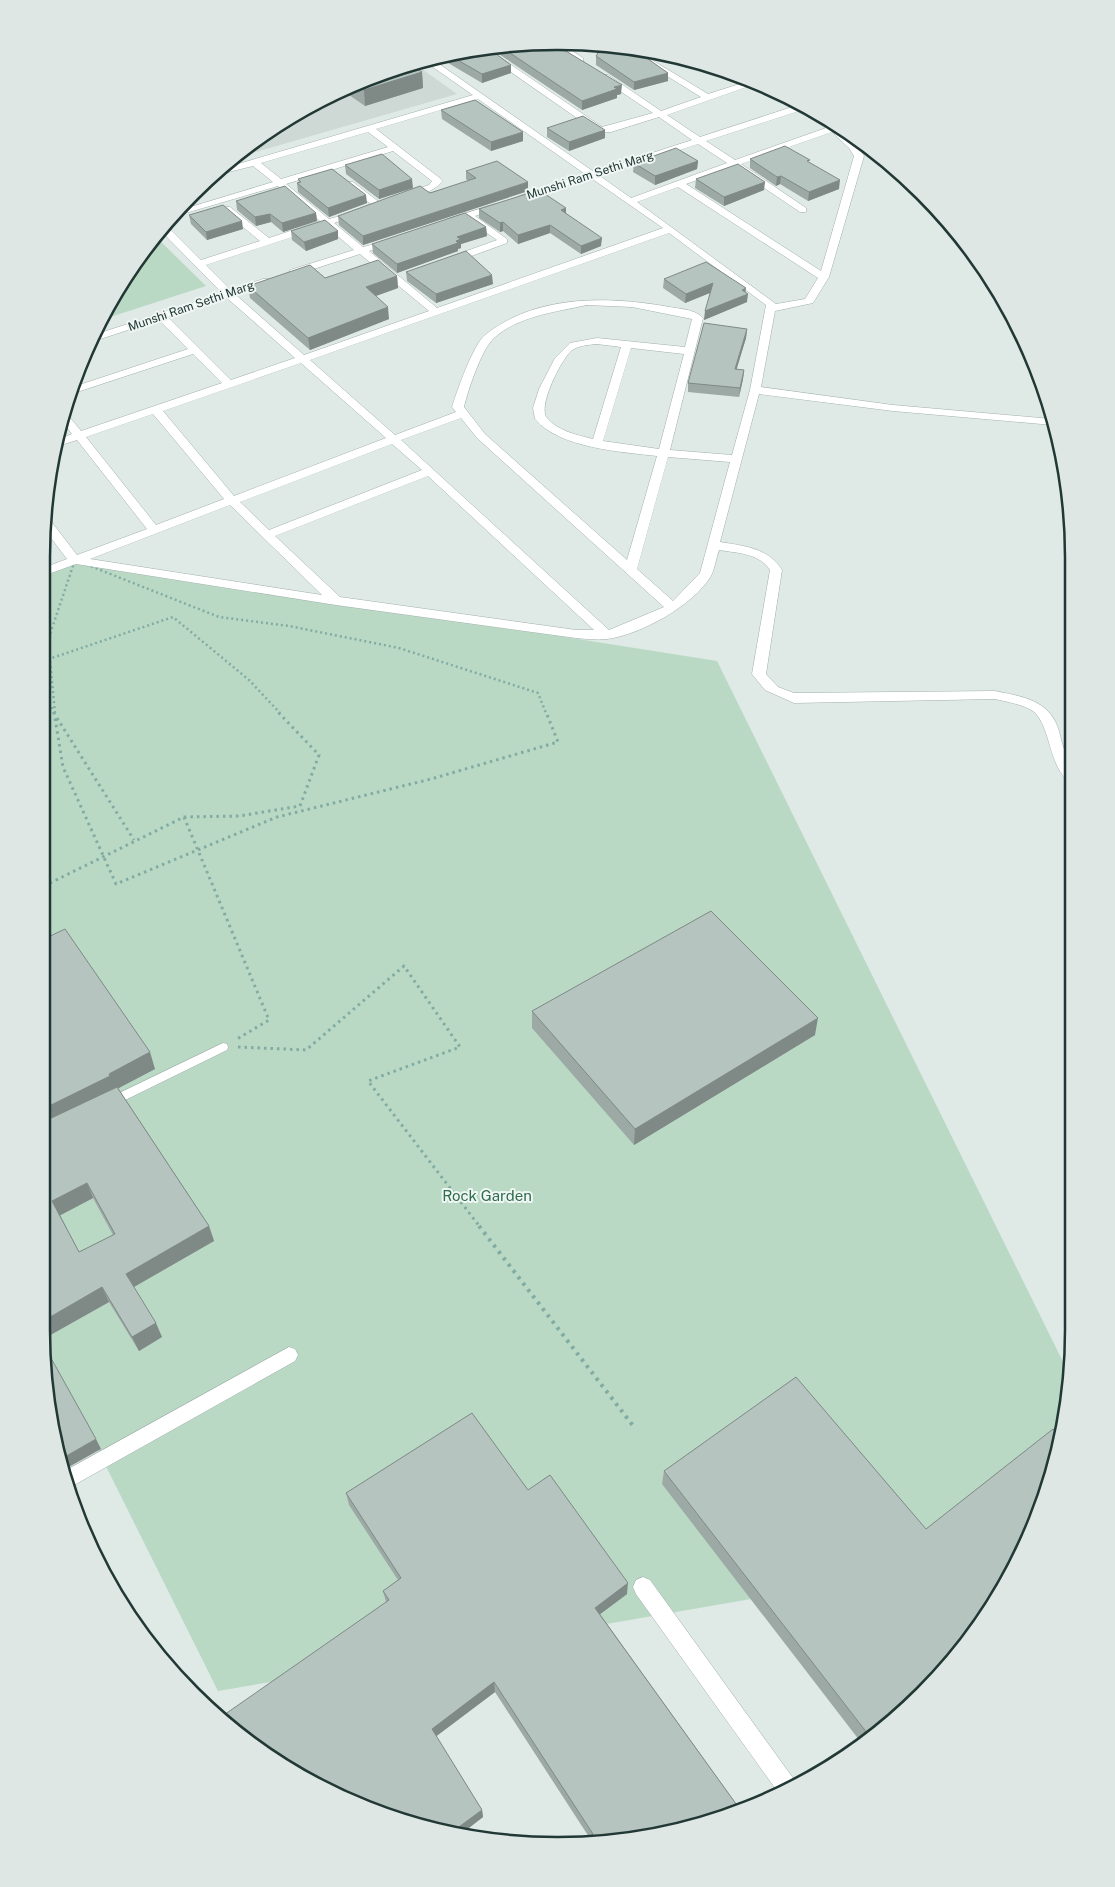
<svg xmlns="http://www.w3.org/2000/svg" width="1115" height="1887" viewBox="0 0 1115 1887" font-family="'Public Sans',sans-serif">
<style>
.built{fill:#ced9d5}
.green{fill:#b9d9c5}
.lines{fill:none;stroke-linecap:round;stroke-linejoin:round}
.service-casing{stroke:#a2b0ad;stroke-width:1}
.minor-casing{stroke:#a2b0ad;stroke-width:1}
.path-far2{stroke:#82aba2;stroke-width:2.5;stroke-dasharray:2 3;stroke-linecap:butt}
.path-far1{stroke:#82aba2;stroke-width:3;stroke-dasharray:2.5 4;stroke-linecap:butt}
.path{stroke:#82aba2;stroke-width:4;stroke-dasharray:3 5;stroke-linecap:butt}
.service{fill:#fff;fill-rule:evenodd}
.minor{fill:#fff;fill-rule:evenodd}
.wall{fill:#9ca9a4;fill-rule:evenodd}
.shaded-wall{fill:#7f8986}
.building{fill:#b5c4bf;stroke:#7f8986;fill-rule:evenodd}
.labels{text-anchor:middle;stroke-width:4;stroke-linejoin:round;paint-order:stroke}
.far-street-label{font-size:12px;fill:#213834;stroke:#eff6f3}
.park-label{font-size:15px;fill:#2f6c4d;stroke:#eff6f3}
.rim{fill:none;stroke:#213834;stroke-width:2.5}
</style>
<rect width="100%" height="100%" fill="#dfe9e6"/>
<path class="built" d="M415 64 457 94 235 158 271 128 360 80Z"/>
<path class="green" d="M156 237 206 286 104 319 128 270Z
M75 560 717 661 1070 1376 1046 1496 1018 1553 218 1691 46 1346 43 571Z"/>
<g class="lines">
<defs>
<path id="service" d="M223 1043 227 1044 228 1047 227 1050 115 1105 111 1107 107 1105 106 1102 107 1099Z"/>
<path id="minor" d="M557 41 583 58V62H577L548 42Z
M495 54 602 127 653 113 602 79V75H608L661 111 701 97 649 65 648 63 652 60 708 94 752 80 755 81C792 101 841 119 864 156L829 277 813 303 775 311 761 387 893 405 1052 419 1053 425 893 411 759 394 720 542C745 546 768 548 782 570L766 674 778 687 794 693 995 691C1019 696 1045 699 1056 723 1060 732 1061 741 1064 749 1069 765 1073 764 1073 782 1049 775 1052 726 1033 711 1022 704 1007 702 995 699L794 703 765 690 752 674 770 570C759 553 737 553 719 550 716 558 715 568 711 576 694 605 640 635 607 639 597 640 586 639 576 638L336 605 76 564 43 576V568L67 559 42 526 44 516H47L77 555 147 529 77 440 58 446 59 439 72 434 63 422 64 414 68 415 81 431 222 383 193 354 68 395 70 388 188 349 159 320 94 341 97 334 222 293 161 231 167 226 201 260 260 241 224 211V207H230L269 238 320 221 278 186 172 217 177 211 273 182 253 166 212 176 221 169 473 95 424 61 432 59 594 172 692 140 659 117 611 132H597L492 59V55ZM755 84 792 107 700 137 667 115ZM478 99 585 174 519 196V200H525L591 178 663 228 437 308 369 251 394 243V239L363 247 334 223 359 215V211L329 219 286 184 393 151 432 181 429 185 403 194V198C415 200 435 190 443 181L441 179 376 129ZM799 111 826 128 735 160 706 141ZM368 132 388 147 281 179 261 163ZM832 132 849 148 854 156 821 271 686 184 733 167 800 212H806V208L741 164ZM698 144 727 163 631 198 600 176ZM678 187 818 278 805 299 776 304 637 202ZM326 226 354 250 290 270V274H298L360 254 429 311 304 355 236 295 271 283V279H263L231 290 206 265ZM669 233 766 305 750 390 732 455 670 450 703 318C694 308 676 309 664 306 605 296 535 295 485 335 473 345 457 391 452 407L456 412 395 435 310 360ZM227 298 295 358 231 380 168 317ZM587 305 632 307 692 319 685 347 597 338 570 343 555 358 539 389 533 408 535 419C559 448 622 452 657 456L627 560 485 434 464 407C468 390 481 351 493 339 517 316 556 312 587 305ZM597 344 621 347 593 439C577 435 558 431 547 418 537 407 561 360 571 351 579 345 588 345 597 344ZM631 348 684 354 659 449 603 441ZM301 363 386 438 234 496 163 411ZM153 414 224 499 156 525 86 437ZM461 418 477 438 664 607 609 630 401 440ZM392 444 422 470 269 530 240 502ZM668 457 730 462 700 573 673 601 637 569ZM428 476 594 630H576L340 597 275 536ZM230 505 322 595 90 559Z
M347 182H353L384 206 376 208 347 186Z
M495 204 503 206 475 216 507 239V243L455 262H447V258L497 240 467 219 448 223V219Z
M289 1347 295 1349 298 1355 295 1361 67 1489 63 1472Z
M643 1577 650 1580 798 1785 780 1795 636 1594 633 1587 636 1580Z"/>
</defs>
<use href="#service" class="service-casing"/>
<use href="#minor" class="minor-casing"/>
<path class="path-far2" d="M43 661 173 617 249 680 280 713
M43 689 54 713
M55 713 48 640 75 560 219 617 289 626 399 648 538 693 546 713"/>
<path class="path-far1" d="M54 712 63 767 116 884 277 817 431 779 558 742 546 712
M57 718 134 840
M184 817 269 1020 237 1039
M44 886 184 817 239 816 300 806 319 755 278 712
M238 1047 306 1050 404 966 460 1047 368 1081 480 1227"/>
<path class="path" d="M479 1226 634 1427"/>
<use href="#service" class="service"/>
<use href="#minor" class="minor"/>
</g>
<path class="wall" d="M551 42 621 94 617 95V98L582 110 490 48Z
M457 51 511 65V73L482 83 438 57Z
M596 56 668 81 634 90 596 65Z
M422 72 423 88 365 106 342 90 360 80Z
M441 110 523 141 491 151 442 119Z
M547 128 605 138 569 151 547 137Z
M750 159 810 163 839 189 808 201 780 184 776 186 750 168Z
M698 161 697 169 655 185 633 172 634 163Z
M345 165 413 188 379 199 346 174Z
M466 171 528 191 363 245 339 225 338 216 430 193 468 181 466 179Z
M298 179 367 203 329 217 298 192 297 183H299Z
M696 179 764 190 724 206 695 188Z
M236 201 316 213 317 221 283 232 271 222 256 226 237 210Z
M479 209 566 213 601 246 581 254 550 233 518 244 503 231 500 232 479 218Z
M189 215 243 229 207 240 191 224Z
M486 227 487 236 461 244V248L458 249V251L397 273 373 253 372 244Z
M291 231H338V239L306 251 292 240Z
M406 272 493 284 436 303 407 281Z
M397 276 398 288 376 296 389 319 310 350 250 298 248 286 325 278Z
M664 279 745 292 747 302 704 320 710 293 685 303 663 288Z
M747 329 746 338 736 369 744 370 743 379 739 397 688 392V383Z
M44 939 155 1069 118 1088 209 1226 214 1241 134 1287 162 1337 139 1351 109 1302 45 1338ZM93 1198 113 1235 79 1252 60 1215Z
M532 1011 815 1035 634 1145 532 1028Z
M664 1471 872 1739 863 1745 662 1484Z
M528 1490 627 1594 600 1614 739 1808 737 1813 723 1818 589 1837 495 1692 436 1736 482 1810 483 1817 461 1834 392 1818 386 1602 383 1591 398 1580 349 1505 346 1493Z"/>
<path class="shaded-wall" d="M644 50H650L644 52Z
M511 65V73L482 83V74Z
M422 72 423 88 365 106 364 90Z
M668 73V81L634 90V82Z
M622 85 621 94 617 95V98L582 110V101L614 87Z
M605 130V138L569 151V142Z
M523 132V141L491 151V142Z
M698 161 697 169 655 185V176Z
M781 176 780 184 776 186 777 177Z
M412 179 413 188 379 199V190Z
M840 180 839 189 808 201 809 192Z
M528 182V191L363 245V236Z
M765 182 764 190 724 206V197Z
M366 195 367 203 329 217 328 208Z
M566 208V217L561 210Z
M316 213 317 221 283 232 282 223Z
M270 214 271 222 256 226 255 217Z
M242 221 243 229 207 240 206 232Z
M503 222V231L500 232V223Z
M550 225V233L518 244V235Z
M486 227 487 236 461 244V248L458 249V251L397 273V264L457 237Z
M338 231V239L306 251 304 242Z
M602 238 601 246 581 254V246Z
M492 275 493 284 436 303V294Z
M397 276 398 288 367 299 366 287Z
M713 283 712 292 685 303 686 294Z
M746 288 745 295 748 294 747 302 704 320 705 311Z
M388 307 389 319 310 350 308 338Z
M747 329 746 338 734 378 735 369Z
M744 370 743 379 739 397 740 388Z
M818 1018 815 1035 634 1145 635 1129Z
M150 1052 155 1069 45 1127V1108Z
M87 1183 93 1198 59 1216 52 1201Z
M209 1226 214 1241 132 1288 126 1274Z
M102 1287 109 1302 45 1338V1320Z
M156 1323 162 1337 139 1351 132 1337Z
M96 1439 101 1449 67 1468 61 1459Z
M628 1583 627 1594 595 1618V1608Z
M494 1682 495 1692 434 1738 432 1729Z
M912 1703 872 1739 869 1741 871 1738Z
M739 1808 737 1813 729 1816Z
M482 1810 483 1817 461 1834 452 1832Z"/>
<path class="building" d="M551 42 622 85 614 87 617 89 582 101 501 47Z
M602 46 634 49 668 73 634 82 596 56Z
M488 48 511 65 482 74 447 54 457 51Z
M412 65 422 72 364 90 354 84 360 80Z
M475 100 523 132 491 142 441 110Z
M583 116 605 130 569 142 547 128Z
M785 146 810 160 807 161 840 180 809 192 781 176 777 177 750 159Z
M676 148 698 161 655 176 634 163Z
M382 154 412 179 379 190 345 165Z
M497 161 528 182 363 236 338 216 420 186 430 193 476 178 466 171Z
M738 164 765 182 724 197 696 179Z
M332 169 366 195 328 208 297 183 301 182 298 179Z
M285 186 316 213 282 223 270 214 255 217 236 201Z
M539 190 566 208 561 210 602 238 581 246 550 225 518 235 503 222 500 223 479 209Z
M223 205 242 221 206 232 189 215Z
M465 213 486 227 457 237 461 239 456 241 458 243 397 264 372 244Z
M325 220 338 231 304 242 291 231Z
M466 251 492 275 436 294 406 272Z
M378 260 397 276 366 287 388 307 308 338 248 286 310 265 325 278Z
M706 262 746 288 742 290 748 294 705 311 713 283 686 294 664 279Z
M704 323 747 329 735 369 744 370 740 388 688 383Z
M711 911 818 1018 635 1129 532 1011Z
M65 929 150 1052 109 1074 110 1076 45 1108 44 939Z
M117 1087 209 1226 126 1274 156 1323 132 1337 102 1287 45 1320V1121ZM87 1183 115 1234 79 1252 52 1201Z
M46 1349 96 1439 61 1459 59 1455 46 1397Z
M796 1377 926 1529 1053 1429 1058 1435 1046 1496 987 1617 923 1694 871 1738 664 1471Z
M472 1413 528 1490 550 1475 628 1583 595 1608 739 1808 729 1816 723 1818 625 1841 578 1844 593 1834 494 1682 432 1729 482 1810 452 1832 392 1818 329 1792 243 1739 221 1717 389 1600 383 1591 401 1578 346 1493Z"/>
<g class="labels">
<g class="far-street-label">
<text transform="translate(590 175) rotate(-18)" y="4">Munshi Ram Sethi Marg</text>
<text transform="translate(191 306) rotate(-19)" y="4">Munshi Ram Sethi Marg</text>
</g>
<g class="park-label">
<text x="487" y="1201">Rock Garden</text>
</g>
</g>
<path d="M0 0H1115V1887H0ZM557 50H558A507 507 0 0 1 1065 557V1330A507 507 0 0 1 558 1837H557A507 507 0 0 1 50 1330V557A507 507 0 0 1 557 50Z" fill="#dfe7e4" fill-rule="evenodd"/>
<path class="rim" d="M557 50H558A507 507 0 0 1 1065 557V1330A507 507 0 0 1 558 1837H557A507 507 0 0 1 50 1330V557A507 507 0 0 1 557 50Z"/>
</svg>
